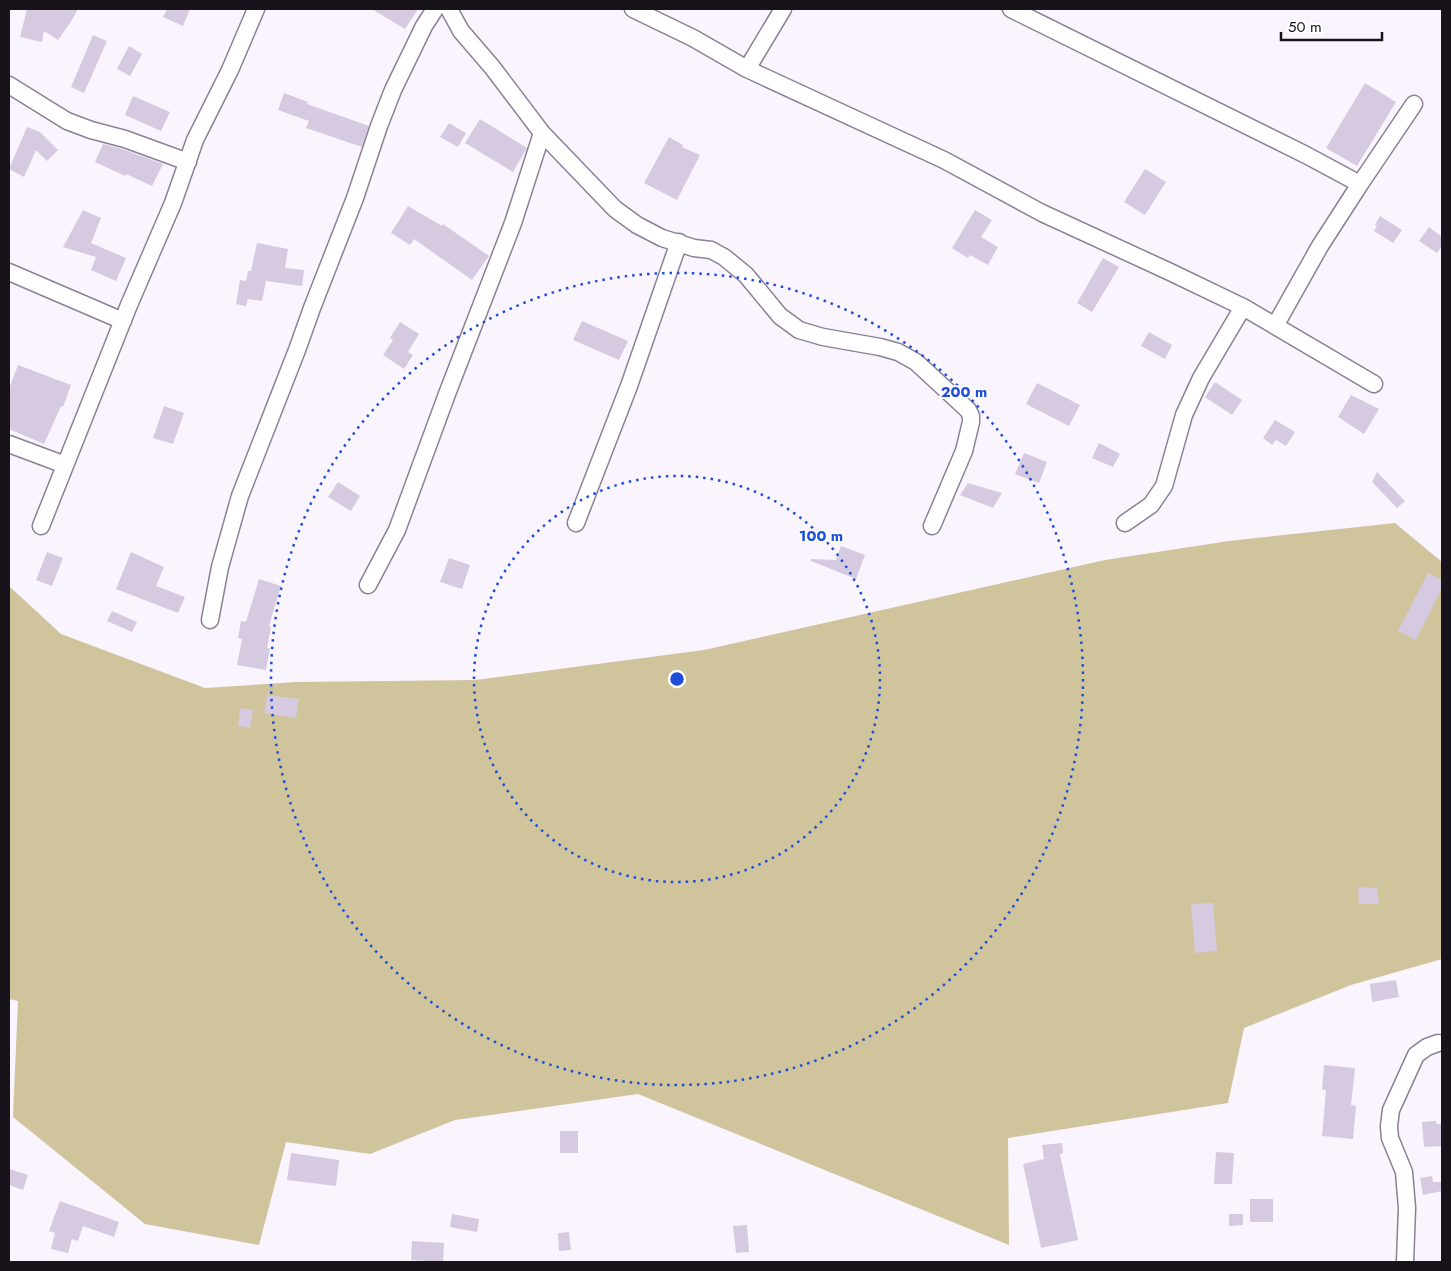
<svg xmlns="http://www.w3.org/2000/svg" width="1451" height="1271" viewBox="0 0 1451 1271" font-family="Jost,sans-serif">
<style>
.green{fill:#cfc49c}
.building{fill:#d6cae0}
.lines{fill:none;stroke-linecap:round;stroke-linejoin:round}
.minor-casing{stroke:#8c8095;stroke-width:19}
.minor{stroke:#fff;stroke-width:16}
.ring{fill:none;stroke:#1d4ed8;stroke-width:2.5;stroke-dasharray:2.5 5}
.centre{fill:#1d4ed8;stroke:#fff;stroke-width:2.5}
.ring-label{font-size:15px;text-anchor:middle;font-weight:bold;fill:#1d4ed8;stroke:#fff;stroke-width:4;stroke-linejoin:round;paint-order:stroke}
</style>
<rect width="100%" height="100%" fill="#faf4fe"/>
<path class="green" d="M1395 523 1442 562V959L1351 985 1244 1028 1228 1103 1008 1138 1009 1245 638 1094 455 1120 370 1154 286 1142 259 1245 145 1224 13 1117 18 1001 9 999V586L61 634 205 688 296 682 475 680 704 650 1105 560 1229 541Z"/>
<path class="building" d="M27 9H78L72 20 58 40 44 31 42 42 20 37Z
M167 9H190L183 26 163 17Z
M372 9H418L405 29Z
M93 35 107 41 84 93 71 87Z
M129 46 142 54 130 76 117 69Z
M1365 83 1396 102 1357 166 1326 148Z
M284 93 308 102 307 104 369 126 362 147 306 128 309 121 278 110Z
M133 96 170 112 161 131 125 115Z
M480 119 527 148 513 172 465 143Z
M449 123 466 133 458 147 440 137Z
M27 127 40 132 58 150 47 161 36 150 24 177 9 169Z
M669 137 683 145 682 147 700 155 677 200 644 183Z
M103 144 122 149 163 164 152 186 126 174 125 176 95 162Z
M1145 169 1166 182 1145 215 1124 202Z
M408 206 442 226 443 224 489 256 472 280 414 239 410 245 391 233Z
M83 210 101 218 91 243 126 258 116 281 91 270 96 257 63 247Z
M975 210 992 220 981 237 998 247 988 265 970 255 968 258 952 248Z
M1380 216 1402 230 1393 243 1374 231 1377 226 1375 225Z
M1429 227 1442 237V246L1437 253 1419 241Z
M257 243 288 249 285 268 304 270 302 286 266 281 262 301 248 299 246 306 236 304 240 280 246 281 248 271H251Z
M1103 258 1119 267 1092 312 1077 303Z
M582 321 628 341 619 360 573 340Z
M400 322 419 334 408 352 413 355 404 369 383 355 393 340 390 338Z
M1149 332 1172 345 1165 359 1141 346Z
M18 365 71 385 63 407 61 406 44 444 9 429V389Z
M1215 382 1242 400 1232 415 1205 397Z
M1037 383 1080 405 1069 426 1026 404Z
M1351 395 1379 409 1364 434 1338 417Z
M164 406 184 413 173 444 153 438Z
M1275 420 1295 432 1286 446 1276 440 1272 445 1263 438Z
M1099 443 1120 454 1113 467 1092 458Z
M1024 453 1047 462 1039 483 1015 474Z
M1377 472 1405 501 1397 508 1372 482Z
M338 482 360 496 351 511 328 497Z
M968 483 1002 493 993 508 960 495Z
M841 546 865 555 856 579 811 561V559L836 560Z
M47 552 63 558 52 586 36 580Z
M131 552 164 567 156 586 185 597 178 613 116 589Z
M449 558 470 565 462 589 440 582Z
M1428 573 1442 580V588L1416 640 1398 631Z
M259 579 281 586 269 626 271 627 267 648H270L266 670 237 665 242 639 238 638 241 621 246 622Z
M112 611 137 622 132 632 107 621Z
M267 695 299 699 296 718 264 713Z
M240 708 253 710 250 728 238 726Z
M1358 887 1377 888 1379 904H1359Z
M1213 903 1217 951 1195 953 1191 904Z
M1396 980 1399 997 1372 1002 1370 984Z
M1324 1065 1355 1068 1351 1105 1356 1106 1353 1139 1322 1136 1326 1090H1322Z
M1436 1121 1437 1124H1442V1146L1424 1147 1422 1122Z
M560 1131H578V1153H560Z
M1062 1143 1063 1153 1060 1154 1078 1240 1041 1248 1023 1164 1044 1159 1042 1145Z
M1216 1152 1234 1153 1232 1184H1214Z
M291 1153 339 1160 336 1186 287 1180Z
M9 1169 28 1175 23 1190 9 1185Z
M1432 1176 1433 1182H1442V1191L1423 1195 1420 1178Z
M1250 1199H1273V1222H1250Z
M60 1201 119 1222 114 1237 83 1226 78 1241 72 1239 68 1253 51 1249 55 1233 49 1231Z
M452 1214 479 1219 477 1232 450 1227Z
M1229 1214H1243V1225L1229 1226Z
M747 1225 749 1252 736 1253 733 1226Z
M569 1232 571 1250 559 1251 558 1233Z
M412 1241 444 1243 443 1262 411 1260Z"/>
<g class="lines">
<defs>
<path id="minor" d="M449 9 461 31 492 67 542 133 615 209 637 225 662 238 694 248 711 250 724 257 746 275 780 316 799 330 823 337 880 347 898 352 916 362 968 410 971 416V422L964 451 932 526
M633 9 693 38 747 69 944 160 1042 213 1168 271 1243 307 1374 384
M1011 9 1306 155 1360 184 1414 104
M747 69 783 9
M9 85 67 121 91 130 125 139 188 162
M9 272 123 321
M1275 326 1320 246 1360 184
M9 444 65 465
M576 523 629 386 679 242
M1125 523 1151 505 1164 486 1184 415 1201 378 1243 307
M41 526 129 305 173 203 195 140 230 70 256 9
M368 585 397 530 447 394 513 223 542 133
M210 620 220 567 240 496 297 350 312 308 355 198 379 126 393 90 424 26 435 9
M1405 1262 1407 1208 1404 1172 1390 1138 1389 1126 1391 1110 1416 1055 1427 1047 1438 1043"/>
</defs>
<use href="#minor" class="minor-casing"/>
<use href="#minor" class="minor"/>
</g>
<g class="ring">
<circle cx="677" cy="679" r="203"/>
<circle cx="677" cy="679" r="406"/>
</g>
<circle cx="677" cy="679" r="8" class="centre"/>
<g class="ring-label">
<text x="964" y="397">200 m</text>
<text x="821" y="541">100 m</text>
</g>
<rect width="1451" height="1271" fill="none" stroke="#18131b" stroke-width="20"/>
<path d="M1281 32v8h101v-8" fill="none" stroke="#18131b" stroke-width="2.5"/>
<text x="1288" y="32" font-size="15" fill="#18131b" stroke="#ffffff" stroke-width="4" paint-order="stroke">50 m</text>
</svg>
